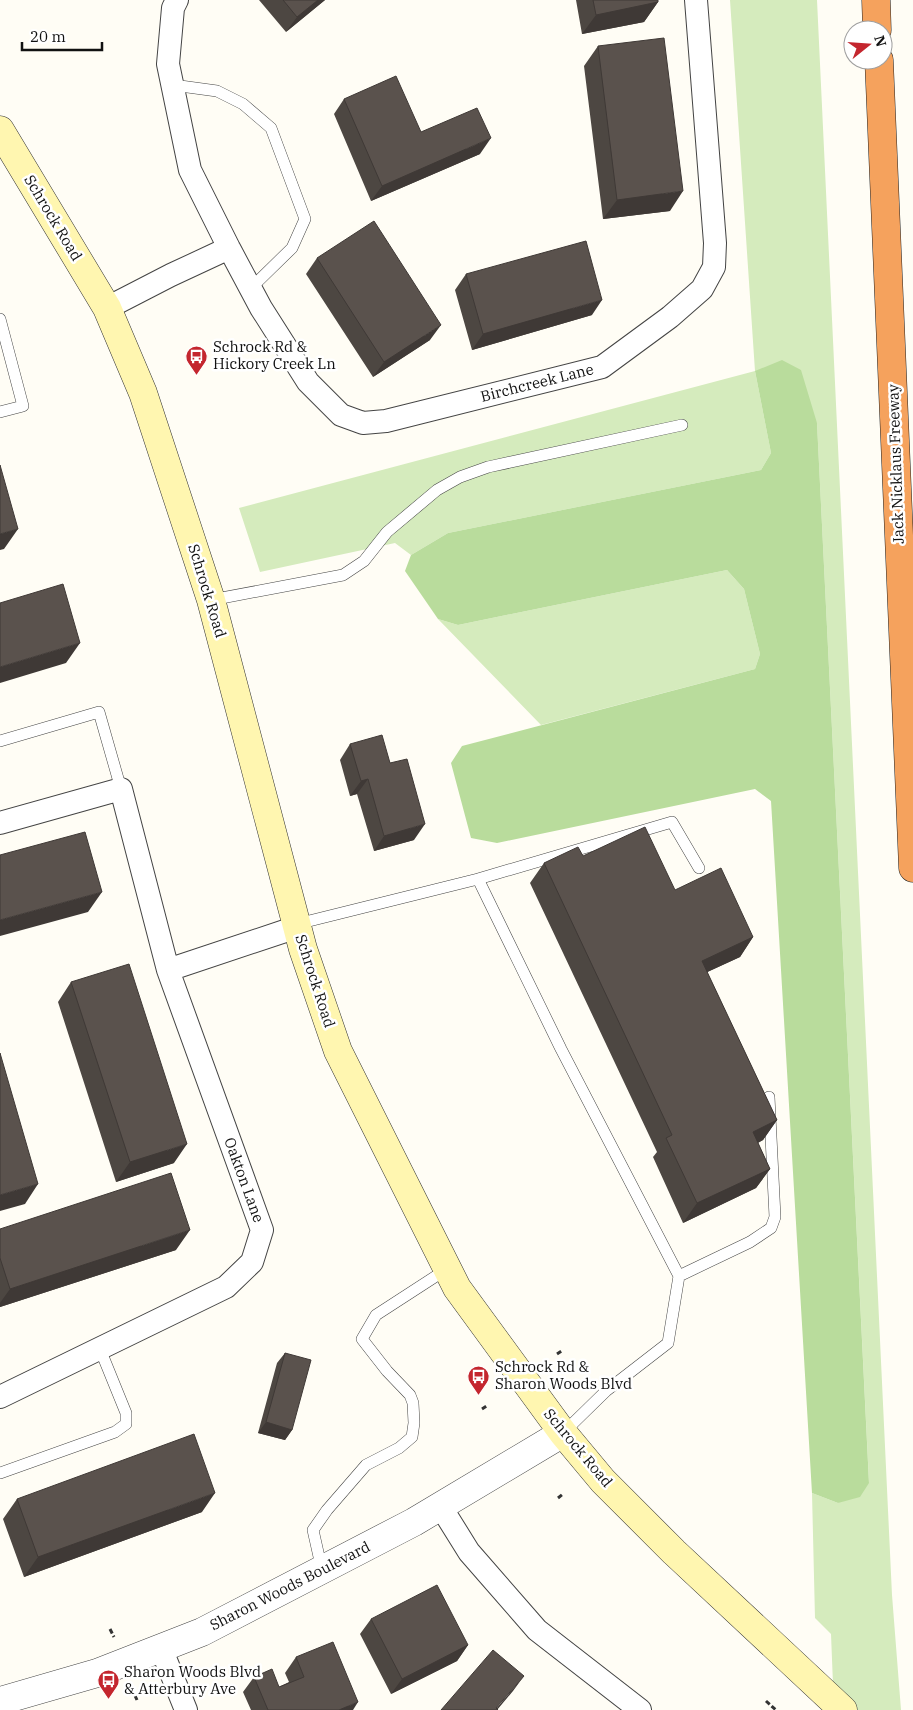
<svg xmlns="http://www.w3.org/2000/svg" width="913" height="1710" viewBox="0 0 913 1710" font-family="'IBM Plex Serif',serif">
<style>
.green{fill:#d5ebbd}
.forest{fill:#b9dc9c}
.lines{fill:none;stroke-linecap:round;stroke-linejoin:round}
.service-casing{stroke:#444;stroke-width:12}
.minor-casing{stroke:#444;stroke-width:24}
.tertiary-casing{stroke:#444;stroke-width:29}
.secondary-casing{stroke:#333;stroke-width:29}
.motorway-casing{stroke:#222;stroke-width:29}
.path{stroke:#333;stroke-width:3;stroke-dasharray:5 2.5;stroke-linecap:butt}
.service{stroke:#fff;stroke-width:11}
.minor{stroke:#fff;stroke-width:22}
.tertiary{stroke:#fff;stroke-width:28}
.secondary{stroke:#fff6b0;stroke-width:28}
.motorway{stroke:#f5a25d;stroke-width:28}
.wall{fill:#4d4742}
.shaded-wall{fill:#3f3936}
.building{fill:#5a524d;stroke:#3f3936}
.labels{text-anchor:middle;stroke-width:5;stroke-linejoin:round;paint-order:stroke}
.street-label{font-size:15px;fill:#111;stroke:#fff}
.poi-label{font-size:15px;fill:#111;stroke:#fff;text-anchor:start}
</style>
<rect width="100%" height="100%" fill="#fffdf5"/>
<path class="green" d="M730 0H817L892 1595 901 1710H834L831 1634 815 1618 812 1493 838 1503 869 1482 817 423 755 371 771 453 761 470 448 533 411 555 395 543 260 572 239 508 755 371Z
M727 570 744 589 760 654 755 669 541 725 438 619 458 625Z"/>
<path class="forest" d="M782 360 801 370 817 423 869 1483 860 1497 838 1503 812 1493 771 801 755 789 497 843 471 838 451 763 462 746 755 669 760 654 744 589 727 570 458 625 438 619 405 571 411 555 448 533 761 470 771 453 755 371Z"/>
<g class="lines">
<defs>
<path id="service" d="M173 85 217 91 243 104 271 128 305 219 292 248 251 288
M0 319 23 406 0 412
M211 600 343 575 364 561 387 532 437 490 460 477 488 467 682 425
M0 741 99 712 121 789
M478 879 672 822 699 868
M297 924 478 879 561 1049 679 1276 668 1343 606 1391 563 1433
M679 1276 750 1242 771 1228 775 1217 769 1097
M0 1473 115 1432 126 1424V1413L100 1349
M322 1570 313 1530 327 1510 366 1465 399 1448 412 1437 414 1423 413 1403 410 1395 387 1371 362 1339 376 1315 447 1269"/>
<path id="minor" d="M177 0 173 8 168 64 190 170 229 248 261 308 308 382 341 415 363 423 386 421 602 367 670 317 702 289 714 267 715 243 696 0
M107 308 171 275 229 248
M0 823 121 789 168 970 262 1230 252 1262 226 1287 0 1397
M168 970 297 927
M441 1507 469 1552 537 1630 640 1710
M161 1648 186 1710"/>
<path id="tertiary" d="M0 1701 97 1673 202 1632 414 1522 563 1433"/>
<path id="secondary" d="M0 130 107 308 143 393 211 600 303 949 338 1051 457 1288 563 1433 603 1481 674 1552 843 1710"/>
<path id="motorway" d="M876 0 877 30
M879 60 913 868"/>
</defs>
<use href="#service" class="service-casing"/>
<use href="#minor" class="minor-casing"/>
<use href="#tertiary" class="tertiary-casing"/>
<use href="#secondary" class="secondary-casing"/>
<use href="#motorway" class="motorway-casing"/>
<path class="path" d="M557 1354 563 1350
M482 1409 488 1405
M558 1498 563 1494
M110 1629 114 1637
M132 1689 137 1700
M766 1701 776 1710"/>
<use href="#service" class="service"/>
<use href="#minor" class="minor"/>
<use href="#tertiary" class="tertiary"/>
<use href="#secondary" class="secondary"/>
<use href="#motorway" class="motorway"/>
</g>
<path class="wall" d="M259 0H325L286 32Z
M576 0H658V2L644 22 582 34Z
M598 46 670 211 603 219 584 66Z
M344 99 421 132 480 154 371 201 334 114Z
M317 258 430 340 373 377 306 274Z
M466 274 592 315 472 350 455 290Z
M350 744 390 763 414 840 374 851 357 794 350 796 340 760Z
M583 856 675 890 753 937 740 957 707 972 777 1120 763 1140 758 1143 770 1169 756 1188 683 1223 653 1157 657 1152 530 883 544 863Z
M71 982 174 1163 116 1182 58 1002Z
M0 1229 176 1250 0 1307Z
M285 1353 292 1430 285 1440 258 1433 277 1363Z
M17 1499 202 1512 24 1577 3 1519Z
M371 1619 468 1645 457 1661 391 1694 360 1634Z
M296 1657 353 1710H251L243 1692 254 1677 279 1687 289 1682 285 1673Z"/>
<path class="shaded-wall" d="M318 0H325L286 32 297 17Z
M658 2 644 22 582 34 596 15Z
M491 138 480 154 371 201 382 186Z
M683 191 670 211 603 219 617 200Z
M602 300 592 315 472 350 483 334Z
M441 325 430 340 373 377 384 362Z
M18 529 4 549 0 550V534Z
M80 643 66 663 0 683V667Z
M368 779 357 794 350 796 361 781Z
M425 824 414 840 374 851 384 836Z
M102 892 88 912 0 936V920Z
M753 937 740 957 688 981 702 961Z
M777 1120 763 1140 739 1152 753 1132Z
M187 1144 174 1163 116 1182 130 1162Z
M770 1169 756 1188 683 1223 697 1203Z
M38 1184 25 1204 0 1211V1195Z
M190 1230 176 1250 0 1307V1303L10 1289Z
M266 1422 292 1430 285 1440 258 1433Z
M215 1493 202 1512 24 1577 38 1557Z
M468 1645 457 1661 391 1694 402 1679Z
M524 1676 513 1691 497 1710H495Z
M358 1702 353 1710H339Z"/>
<path class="building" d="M283 0H318L297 17Z
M593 0H658V2L596 15Z
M664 38 683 191 617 200 598 46Z
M396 76 421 132 477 108 491 138 382 186 344 99Z
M374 221 441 325 384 362 317 258Z
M586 241 602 300 483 334 466 274Z
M0 465 18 529 0 534Z
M63 584 80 643 0 667V603Z
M382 735 390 763 407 759 425 824 384 836 368 779 361 781 350 744Z
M645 827 675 890 721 868 753 937 702 961 777 1120 753 1132 770 1169 697 1203 666 1138 672 1135 544 863 578 847 583 856Z
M85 832 102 892 0 920V855Z
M129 964 187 1144 130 1162 71 982Z
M0 1053 38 1184 0 1195Z
M171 1173 190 1230 10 1289 0 1258V1229Z
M285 1353 311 1360 292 1430 266 1422Z
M194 1434 215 1493 38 1557 17 1499Z
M437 1585 468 1645 402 1679 371 1619Z
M333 1642 358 1702 339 1710H268L254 1677 272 1669 279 1687 304 1677 296 1657Z
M493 1650 524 1676 496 1708 498 1710H441Z"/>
<defs>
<symbol id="bus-pin" viewBox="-11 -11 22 30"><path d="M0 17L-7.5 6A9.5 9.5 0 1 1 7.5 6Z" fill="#c4262e" stroke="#fff"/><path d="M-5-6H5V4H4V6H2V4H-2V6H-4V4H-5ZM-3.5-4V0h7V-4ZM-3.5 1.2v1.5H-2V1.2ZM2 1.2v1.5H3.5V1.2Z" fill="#fff"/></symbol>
</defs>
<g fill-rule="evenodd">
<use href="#bus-pin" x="184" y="344" width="25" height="34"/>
<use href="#bus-pin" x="466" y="1364" width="25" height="34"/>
<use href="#bus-pin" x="96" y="1668" width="25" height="34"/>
</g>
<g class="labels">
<g class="street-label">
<text transform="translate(53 218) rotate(59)" y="5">Schrock Road</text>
<text transform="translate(537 383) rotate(-14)" y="5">Birchcreek Lane</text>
<text transform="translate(896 464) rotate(-92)" y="5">Jack Nicklaus Freeway</text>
<text transform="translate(207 591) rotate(73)" y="5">Schrock Road</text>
<text transform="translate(315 981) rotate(72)" y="5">Schrock Road</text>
<text transform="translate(244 1180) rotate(70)" y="5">Oakton Lane</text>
<text transform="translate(578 1448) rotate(50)" y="5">Schrock Road</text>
<text transform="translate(290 1586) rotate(-27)" y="5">Sharon Woods Boulevard</text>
</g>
<g class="poi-label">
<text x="213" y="352">Schrock Rd &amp;<tspan x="213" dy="17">Hickory Creek Ln</tspan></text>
<text x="495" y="1372">Schrock Rd &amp;<tspan x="495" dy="17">Sharon Woods Blvd</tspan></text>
<text x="124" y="1677">Sharon Woods Blvd<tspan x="124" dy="17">&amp; Atterbury Ave</tspan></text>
</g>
</g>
<g transform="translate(868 45) rotate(73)"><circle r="24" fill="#ffffff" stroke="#a0a0a0"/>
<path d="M0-4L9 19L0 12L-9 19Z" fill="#c4262e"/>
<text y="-8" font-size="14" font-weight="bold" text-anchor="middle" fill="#111111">N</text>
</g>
<path d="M22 42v8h80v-8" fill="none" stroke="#111111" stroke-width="2.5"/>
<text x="30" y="42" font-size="15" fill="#111111" stroke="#ffffff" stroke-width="4" paint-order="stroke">20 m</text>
</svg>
